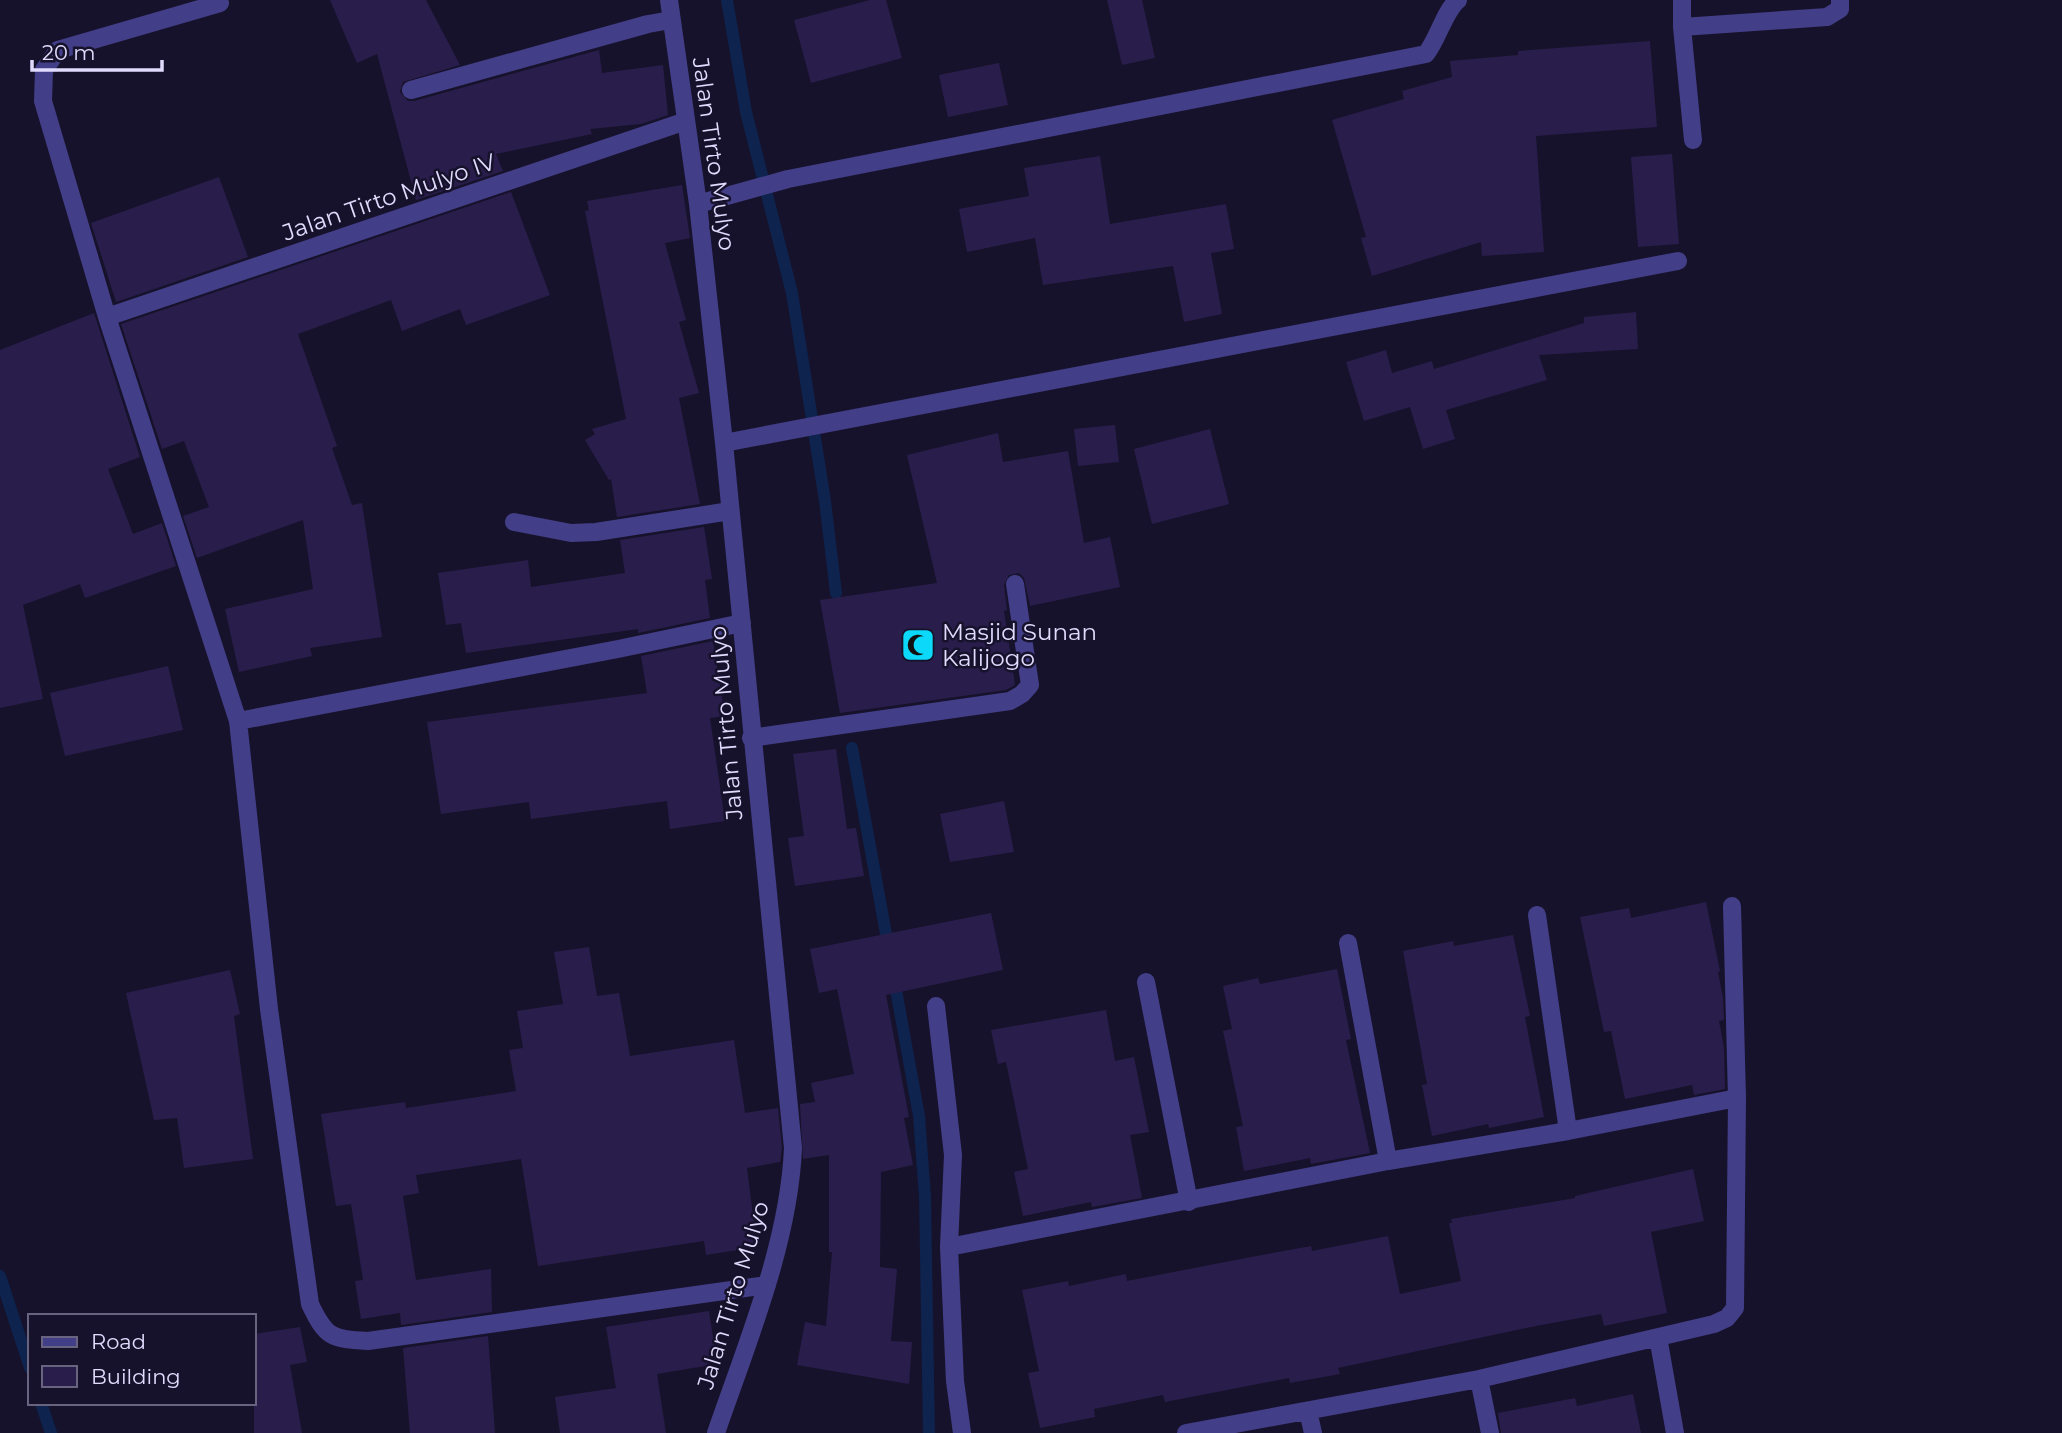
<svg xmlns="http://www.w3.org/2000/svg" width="2062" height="1433" viewBox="0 0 2062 1433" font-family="Montserrat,sans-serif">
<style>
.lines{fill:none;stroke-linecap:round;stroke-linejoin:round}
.stream{stroke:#0e234d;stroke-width:12}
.building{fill:#291e4b}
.minor{stroke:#433e88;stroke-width:18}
.labels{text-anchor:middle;stroke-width:5;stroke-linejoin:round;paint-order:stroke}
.street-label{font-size:23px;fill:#e1dcfe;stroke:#17122b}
.poi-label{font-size:23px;fill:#e1dcfe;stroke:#17122b;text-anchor:start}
</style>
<rect width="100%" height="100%" fill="#17122b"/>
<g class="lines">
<path class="stream" d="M727 0 746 112 792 293 825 501 836 593
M852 748 889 950
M894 979 919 1116 925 1197 929 1433
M0 1276 30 1368
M41 1403 51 1433"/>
</g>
<path class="building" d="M330 0H426L460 65 403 82 400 92 408 101H414L599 50 602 73 663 65 668 115 641 124 590 129 592 134 496 154 503 171 416 200 377 54 357 63Z
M870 0H886L902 58 811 83 794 20Z
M1107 0H1142L1155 58 1122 65Z
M1650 41 1657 127 1536 136 1544 252 1482 256 1481 242 1372 276 1361 238 1366 237 1332 120 1404 99 1402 91 1452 77 1450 61 1518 55V51Z
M999 63 1008 105 948 117 939 75Z
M1672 154 1679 244 1638 247 1631 157Z
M1100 156 1110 224 1226 204 1234 249 1211 253 1222 314 1184 322 1173 266 1043 285 1035 238 967 252 959 209 1029 196 1024 168Z
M219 177 248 257 116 302 91 223Z
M682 185 690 238 665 243 686 320 679 322 699 393 679 398 700 504 617 517 611 479 609 480 585 440 595 434 592 429 626 419 585 211 589 210 587 201Z
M511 192 550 295 466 325 460 309 402 331 391 300 298 334 337 446 332 448 352 505 362 503 382 637 310 648 312 656 239 672 225 609 313 589 303 520 197 558 183 516 209 507 184 441 162 449 121 324Z
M1636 312 1638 349 1539 355 1547 380 1446 410 1455 439 1423 449 1410 407 1364 421 1346 362 1386 350 1392 373 1432 361 1434 369 1584 323V317Z
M94 313 140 457 108 469 133 534 162 523 176 566 85 598 80 584 23 605 43 699 0 708V350Z
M1115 425 1119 462 1078 466 1074 429Z
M1210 429 1229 504 1152 524 1134 449Z
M998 433 1003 462 1068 451 1084 543 1110 537 1120 587 1030 606 1024 578 1019 573 1009 575 1004 585 1007 610 1004 611 1015 685 1006 690 840 713 820 600 937 583 907 455Z
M704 527 712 579 705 580 710 618 638 633V629L466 653 461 623 446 625 438 573 528 560 531 587 625 573 620 540Z
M713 641 725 716 710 718 725 821 670 829 667 801 531 819 529 802 441 814 427 722 647 693 641 656Z
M168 666 183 730 65 756 50 693Z
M836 749 847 829 856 828 864 876 795 886 788 838 804 836 793 754Z
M1004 801 1014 852 950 862 940 814Z
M1706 902 1720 971 1718 972 1723 998 1724 1020 1719 1021 1724 1048 1725 1089 1694 1095 1692 1085 1625 1099 1611 1031 1604 1032 1580 917 1629 908 1631 918Z
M991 913 1003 970 886 995 909 1117 904 1118 913 1165 881 1172 880 1267 897 1269 891 1341 912 1342 909 1384 797 1365 805 1322 826 1326 832 1252H829V1155L803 1159 800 1104 815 1102 811 1083 854 1074 837 989 819 993 810 949Z
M1513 935 1530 1016 1525 1017 1544 1117 1489 1128 1488 1124 1432 1136 1422 1085 1427 1084 1403 951 1453 941 1454 946Z
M589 947 597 996 619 993 630 1056 734 1040 745 1113 778 1108 782 1148 780 1162 747 1168 757 1247 706 1255 704 1241 538 1266 521 1159 416 1175 419 1193 403 1196 416 1280 491 1269 492 1312 401 1325 400 1313 361 1319 355 1281 363 1280 351 1204 336 1206 321 1114 405 1102 406 1108 516 1091 509 1050 523 1048 517 1011 563 1004 554 952Z
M1337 969 1351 1039 1346 1040 1370 1153 1311 1164 1310 1158 1244 1171 1236 1127 1243 1126 1223 1031 1232 1029 1223 986 1258 978 1260 984Z
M230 970 240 1014 234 1016 253 1159 184 1168 177 1118 154 1120 126 993Z
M1106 1010 1115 1061 1134 1057 1149 1132 1130 1135 1142 1198 1092 1207 1091 1202 1023 1216 1014 1172 1028 1169 1006 1062 998 1064 991 1030Z
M1693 1169 1704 1221 1651 1232 1667 1313 1604 1326 1601 1314 1536 1326 1338 1368 1340 1374 1290 1383 1289 1378 1165 1402 1163 1395 1094 1409 1095 1417 1040 1428 1028 1373 1039 1371 1022 1290 1068 1281 1069 1286 1126 1274 1127 1281 1251 1257 1311 1246 1312 1251 1388 1236 1400 1294 1461 1281 1449 1223H1452L1451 1219 1575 1198V1196Z
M709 1311 717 1364 657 1374 666 1433H560L555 1397 616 1388 606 1327Z
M300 1327 307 1362 290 1365 302 1433H254V1334Z
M488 1336 495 1433H410L403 1348Z
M1633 1394 1641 1433H1501L1498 1413 1575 1398 1577 1406Z"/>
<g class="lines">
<path class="minor" d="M669 0 698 204 724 443 793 1148C789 1243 747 1343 716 1433
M1682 0V27L1693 140
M220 3 58 50 44 70 43 101 107 317 238 721 269 1009 310 1304C326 1338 332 1339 368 1341L767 1285
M1682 27 1827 17 1840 9V0
M411 90 648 24 671 20
M698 204 788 179 1426 54C1438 39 1445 10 1458 0
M107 317 686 121
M724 443 1678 261
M514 522 571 533 596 532 730 511
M238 721 618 649 742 623
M751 738 1010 701 1022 694 1030 685 1015 584
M1537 915 1568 1131
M1348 943 1388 1161
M1146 982 1189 1202
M936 1006 953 1155 949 1247 955 1381 962 1433
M949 1247 1388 1161 1568 1131 1737 1098
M1658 1337 1675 1433
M1479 1379 1490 1433
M1308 1411 1313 1433
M1186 1433 1479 1379 1714 1324 1727 1318 1735 1308 1737 1098 1732 906"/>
</g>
<defs>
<symbol id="mosque-square" viewBox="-11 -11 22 22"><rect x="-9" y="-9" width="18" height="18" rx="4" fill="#0cd9fa" stroke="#17122b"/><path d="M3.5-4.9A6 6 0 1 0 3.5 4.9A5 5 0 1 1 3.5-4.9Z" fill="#111"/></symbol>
</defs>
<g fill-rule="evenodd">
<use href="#mosque-square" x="899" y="626" width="38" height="38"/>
</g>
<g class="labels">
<g class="street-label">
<text transform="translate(714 154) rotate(82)" y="8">Jalan Tirto Mulyo</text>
<text transform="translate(389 197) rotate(-19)" y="8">Jalan Tirto Mulyo IV</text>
<text transform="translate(726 723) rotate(-95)" y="8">Jalan Tirto Mulyo</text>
<text transform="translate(733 1295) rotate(-73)" y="8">Jalan Tirto Mulyo</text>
</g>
<g class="poi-label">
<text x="942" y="640">Masjid Sunan<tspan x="942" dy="26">Kalijogo</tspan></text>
</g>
</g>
<rect x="28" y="1314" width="228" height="91" fill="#17122b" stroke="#68637f" stroke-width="2"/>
<rect x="42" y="1337" width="35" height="10" fill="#433e88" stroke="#68637f" stroke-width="2"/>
<text x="91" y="1349" font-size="21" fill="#e1dcfe">Road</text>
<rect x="42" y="1366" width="35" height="21" fill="#291e4b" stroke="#68637f" stroke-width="2"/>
<text x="91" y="1384" font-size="21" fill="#e1dcfe">Building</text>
<path d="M32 60v10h130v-10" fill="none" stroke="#e1dcfe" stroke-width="3.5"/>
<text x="42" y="60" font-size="21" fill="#e1dcfe" stroke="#17122b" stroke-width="5" paint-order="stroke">20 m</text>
</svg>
